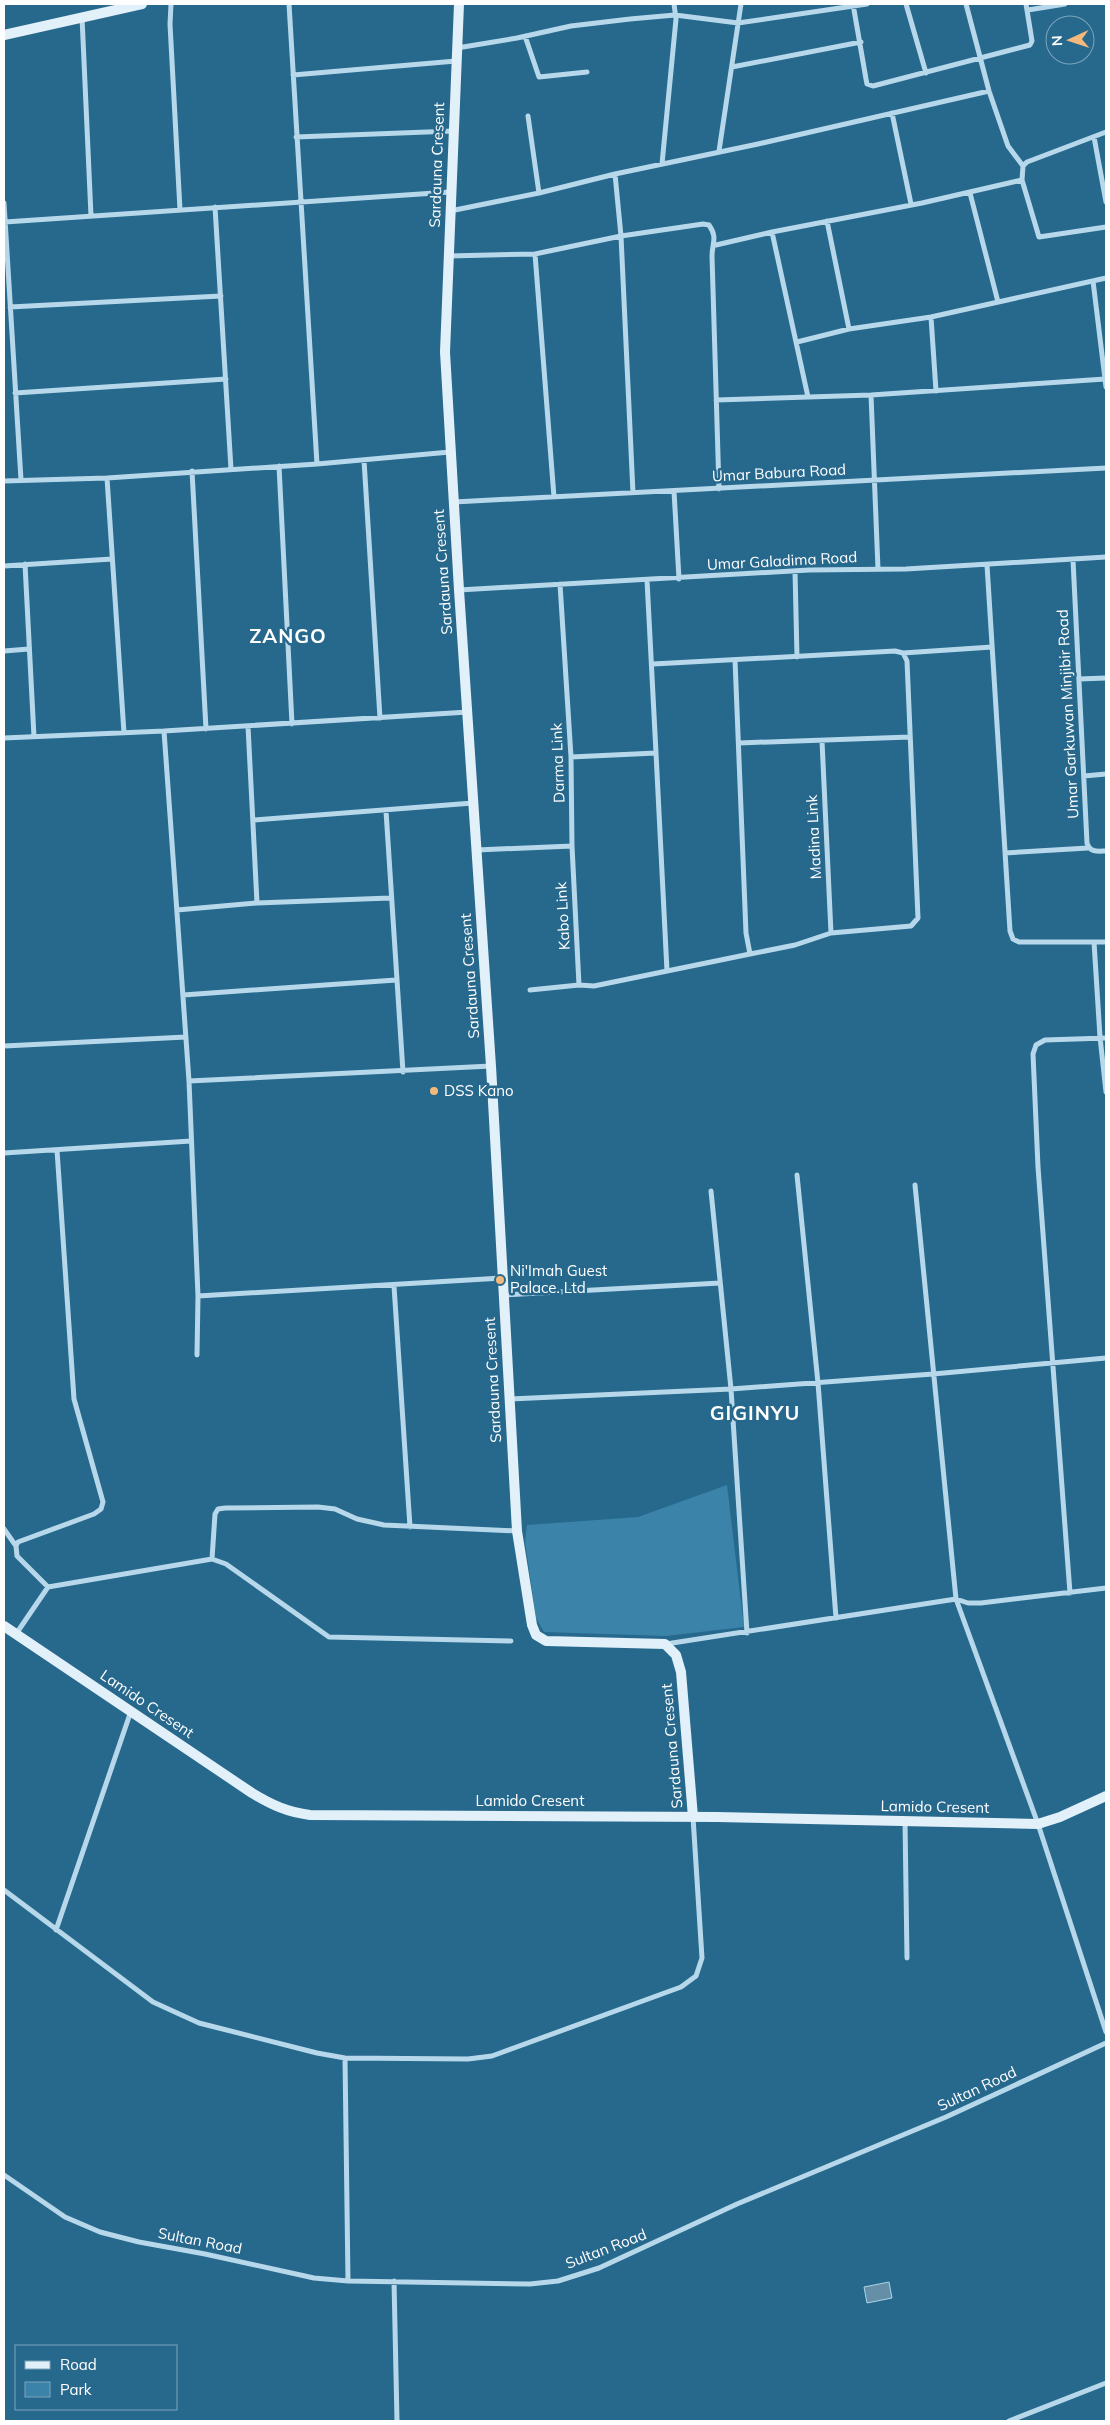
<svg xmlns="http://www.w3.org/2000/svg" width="1110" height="2425" viewBox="0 0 1110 2425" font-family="Mulish,sans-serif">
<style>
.green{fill:#3b83a9}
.water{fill:#658fa7;stroke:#abd5eb}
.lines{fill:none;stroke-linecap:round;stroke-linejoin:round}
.street{stroke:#b6d8ea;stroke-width:5}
.secondary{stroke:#e1f0f9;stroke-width:10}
.poi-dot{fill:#f3b97c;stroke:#27688d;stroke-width:2}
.labels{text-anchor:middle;stroke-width:5;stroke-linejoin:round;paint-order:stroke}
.street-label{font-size:15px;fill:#fff;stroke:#27688d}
.poi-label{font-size:15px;fill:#fff;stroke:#27688d;text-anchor:start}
.district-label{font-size:20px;font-weight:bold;letter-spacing:1px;fill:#fff;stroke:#27688d}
</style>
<rect width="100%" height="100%" fill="#27688d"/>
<path class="green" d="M727 1485 744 1627 666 1636 544 1632 536 1618 525 1542 527 1525 638 1517Z"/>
<path class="water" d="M889 2282 892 2298 867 2303 864 2287Z"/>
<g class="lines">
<path class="street" d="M171 4 170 24 180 210
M289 4 317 464
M853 4 866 79 867 84 873 86 1030 45 1032 41 1026 4
M906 4 926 73
M966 4 989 91 1008 146 1023 166
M1028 10 1065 4
M82 17 91 216
M525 36 539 77 587 72
M457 48 517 38 571 26 630 19 675 15 738 23 867 4
M732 67 861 42
M293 75 456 61
M892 113 911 204
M528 116 539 193
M1106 132 1027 162 1023 166 1022 180 1039 237 1106 227
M296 137 453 131
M1094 137 1106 202
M719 151 741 4
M662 164 676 19 674 4
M970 193 998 302
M4 203 21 480
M215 207 231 469
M450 211 539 193 615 174 758 144 989 91
M827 221 849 329
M5 222 450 192
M772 232 922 203 1022 180
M716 245 772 232 808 397
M535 254 554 497
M448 256 535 254 621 236 615 174
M1093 281 1106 387
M10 307 221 296
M931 317 936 391
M797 342 849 329 931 317 1106 278
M15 393 226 379
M871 395 878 569
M716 400 871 395 1105 379
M364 460 380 718
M279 466 292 724
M192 471 206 729
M107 478 124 733
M4 481 107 478 317 464 450 452
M674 491 679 579
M633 493 621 236 703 224 709 225C718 238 712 243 712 256L719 489
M454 502 1106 468
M1073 560 1087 843C1090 853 1098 851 1106 851
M25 564 34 737
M987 565 1010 931 1013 939 1019 942H1106
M4 566 112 559
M795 571 797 657
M459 590 809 570 906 569 1106 557
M4 651 29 649
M903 653 992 647
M653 664C734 660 815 656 895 651L903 653 907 661 918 918 911 926 831 933 795 945 750 954 746 933 735 660
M1079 679 1106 678
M248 726 257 903
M164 731 189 1081 198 1296 197 1355
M4 738 164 731 468 712
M822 741 831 933
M739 743 910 737
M656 753 667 971
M571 757 656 753 647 580
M1084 776 1106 774
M386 811 403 1072
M254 820 473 803
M572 846 579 985
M477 850 572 846 571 757 560 584
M1005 853 1088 848
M177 910 257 903 390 898
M1094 942 1100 1037 1106 1092
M530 990 579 985 594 986 750 954
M183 995 396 980
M4 1046 186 1037
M189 1081 491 1066
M4 1153 191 1141
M797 1175 818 1383 836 1618
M915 1185 956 1599 1038 1824 1106 2032
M711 1191 731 1389 747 1633
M394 1286 410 1527
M504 1295 720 1283
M198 1296 502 1278
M510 1399 731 1389 933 1374 1106 1358
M4 1529 16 1546 17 1556 48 1587
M16 1546 18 1542 94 1514 101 1509 103 1502 74 1399 57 1150
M212 1559 215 1514 218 1509 225 1508 318 1507 335 1509 357 1519 384 1525 517 1531
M1070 1593 1038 1167 1033 1054 1036 1045 1045 1040 1106 1038
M16 1634 48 1587 212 1559 226 1564 329 1637 511 1641
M666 1644 956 1599 968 1603H981L1106 1588
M905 1821 907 1958
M4 1890 153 2002 199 2023 317 2053 345 2058 468 2059 492 2056 681 1987 696 1976 702 1958 693 1817
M56 1930 131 1711
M345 2058 348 2281
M4 2175 65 2217 100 2232 139 2242 205 2254 314 2278 348 2281 530 2284 558 2281 599 2268 737 2204 946 2117 1106 2043
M394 2281 397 2421
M1009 2421 1106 2383"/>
<path class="secondary" d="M459 4 445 352 459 590 491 1066 517 1531 532 1625 536 1635 546 1641 665 1644 676 1655 681 1672 693 1817
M4 35 142 4
M4 1626 252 1793C272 1805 287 1812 310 1815L717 1817 1038 1824 1060 1817 1106 1796"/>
</g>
<g class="poi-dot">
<circle cx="434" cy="1091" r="5"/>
<circle cx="500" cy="1280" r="5"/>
</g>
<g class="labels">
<g class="street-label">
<text transform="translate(437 165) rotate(-88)" y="5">Sardauna Cresent</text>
<text transform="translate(779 473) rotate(-3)" y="5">Umar Babura Road</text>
<text transform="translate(782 561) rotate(-3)" y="5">Umar Galadima Road</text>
<text transform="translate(443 572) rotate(-94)" y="5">Sardauna Cresent</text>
<text transform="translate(1068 714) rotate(-93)" y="5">Umar Garkuwan Minjibir Road</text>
<text transform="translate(558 763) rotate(-92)" y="5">Darma Link</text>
<text transform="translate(814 837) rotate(-93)" y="5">Madina Link</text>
<text transform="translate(563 916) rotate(-93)" y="5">Kabo Link</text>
<text transform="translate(470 976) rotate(-94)" y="5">Sardauna Cresent</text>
<text transform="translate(493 1380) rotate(-93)" y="5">Sardauna Cresent</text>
<text transform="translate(147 1704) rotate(34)" y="5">Lamido Cresent</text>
<text transform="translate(672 1746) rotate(-95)" y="5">Sardauna Cresent</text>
<text x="530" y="1806">Lamido Cresent</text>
<text transform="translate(935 1807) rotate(1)" y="5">Lamido Cresent</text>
<text transform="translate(977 2089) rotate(-25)" y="5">Sultan Road</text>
<text transform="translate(200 2241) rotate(11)" y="5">Sultan Road</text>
<text transform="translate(606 2249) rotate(-21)" y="5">Sultan Road</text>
</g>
<g class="poi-label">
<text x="444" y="1096">DSS Kano</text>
<text x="510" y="1276">Ni'Imah Guest<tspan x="510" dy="17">Palace. Ltd</tspan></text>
</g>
<g class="district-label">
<text x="288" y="643">ZANGO</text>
<text x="755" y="1420">GIGINYU</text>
</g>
</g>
<rect width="1110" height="2425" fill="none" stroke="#ffffff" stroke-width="10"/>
<rect x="15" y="2345" width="162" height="65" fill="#27688d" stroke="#7da4bb"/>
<rect x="25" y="2361" width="25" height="8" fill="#e1f0f9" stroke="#7da4bb"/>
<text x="60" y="2370" font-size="15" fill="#ffffff">Road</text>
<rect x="25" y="2382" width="25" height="15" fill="#3b83a9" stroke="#7da4bb"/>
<text x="60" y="2395" font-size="15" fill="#ffffff">Park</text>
<g transform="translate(1070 40) rotate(267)"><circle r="24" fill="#27688d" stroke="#7da4bb"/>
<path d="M0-4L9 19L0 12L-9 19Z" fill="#f3b97c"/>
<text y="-8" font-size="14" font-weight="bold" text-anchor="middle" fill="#ffffff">N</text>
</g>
</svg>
